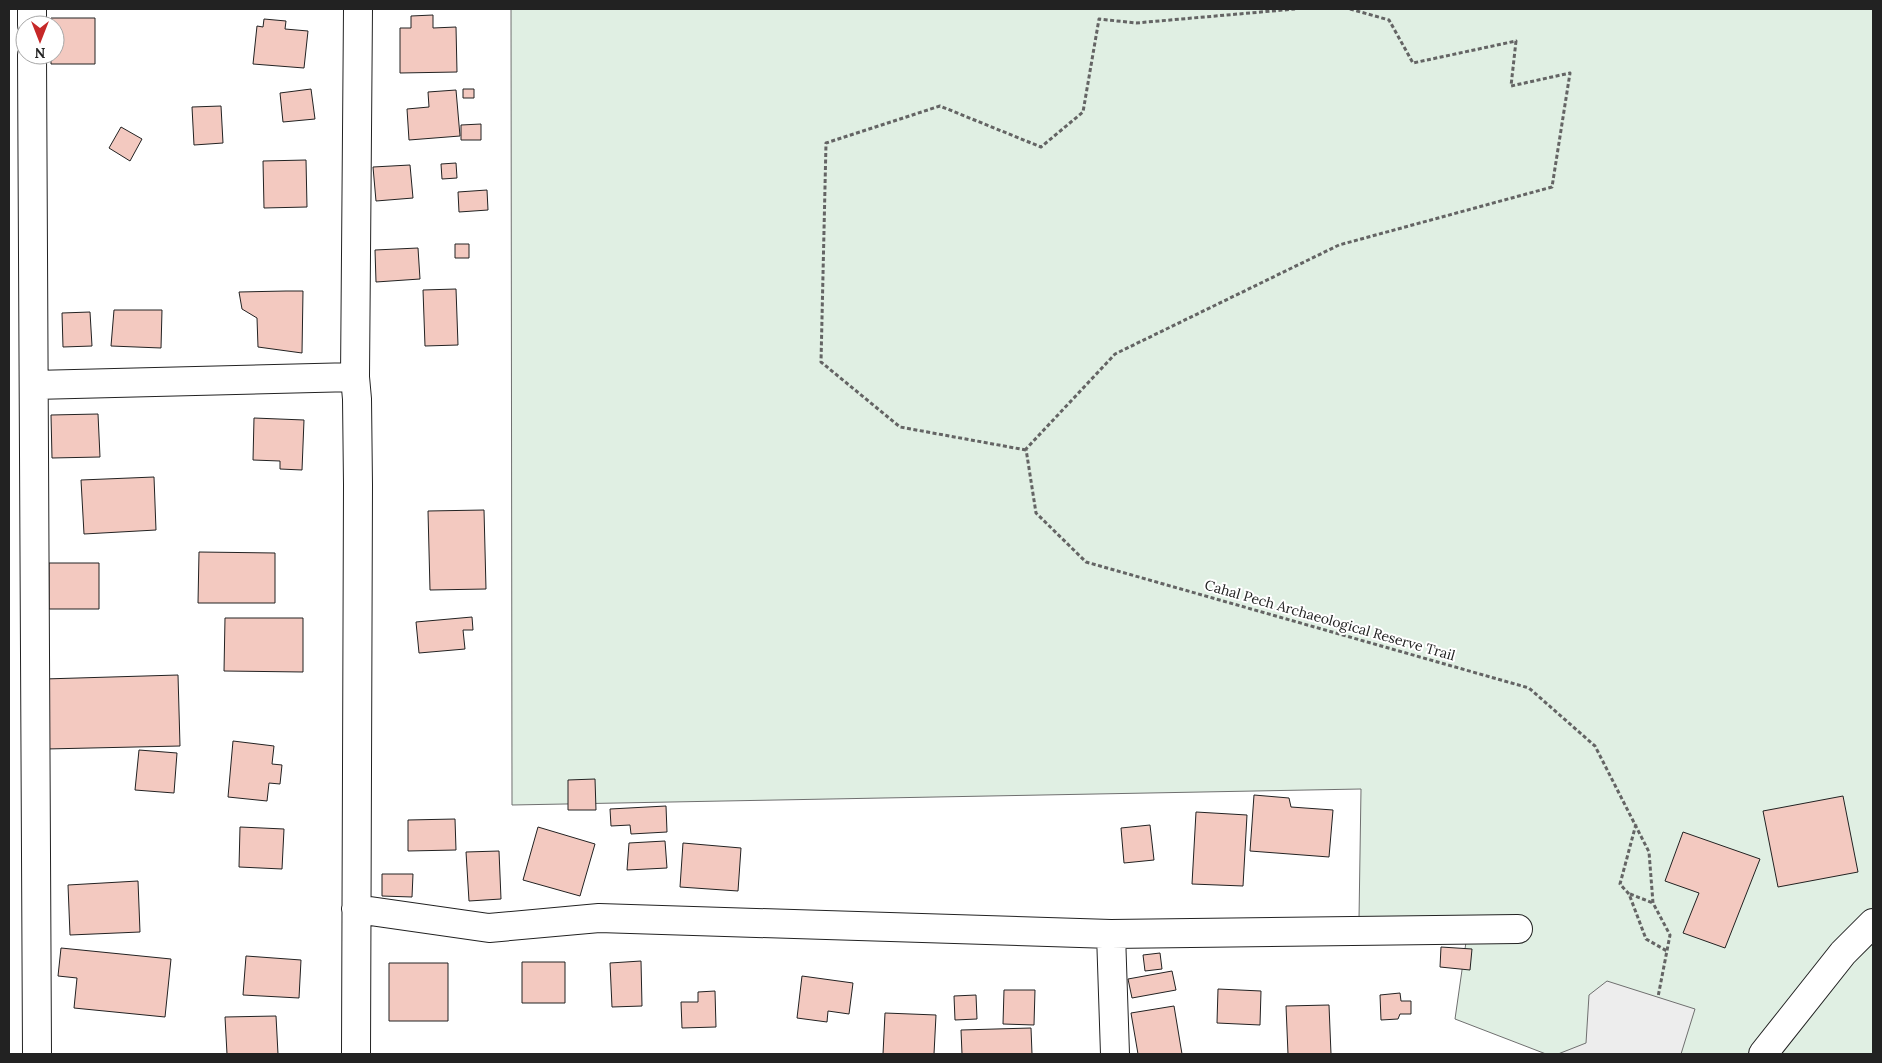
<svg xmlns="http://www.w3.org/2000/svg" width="1882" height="1063" viewBox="0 0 1882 1063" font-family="Lora,serif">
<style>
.green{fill:#e0efe3;stroke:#6f6f6f}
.parking{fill:#ededed;stroke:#6f6f6f}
.building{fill:#f3c9c0;stroke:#222}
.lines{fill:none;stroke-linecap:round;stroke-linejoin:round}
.minor-casing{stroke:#222;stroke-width:30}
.path{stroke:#646464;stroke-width:3;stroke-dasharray:4 2.5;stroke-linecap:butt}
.minor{stroke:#fff;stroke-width:28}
.labels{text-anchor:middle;stroke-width:4;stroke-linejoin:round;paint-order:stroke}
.street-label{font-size:14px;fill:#222;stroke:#fff}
</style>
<rect width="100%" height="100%" fill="#fff"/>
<path class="green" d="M511 9H1873V1054H1546L1455 1019 1469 921 1359 919 1361 789 512 805Z"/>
<path class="parking" d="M1607 981 1695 1009 1681 1054H1558L1586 1043 1589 995Z"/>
<path class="building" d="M433 15V28L456 27 457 72 400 73V28H411V16Z
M51 18H95V64H51V55H55V25H51Z
M264 19 286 21 285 29 308 31 304 68 253 64 257 26 263 27Z
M311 89 315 119 283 122 280 93Z
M463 89H474V98H463Z
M456 90 460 136 409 140 407 109 429 107 428 92Z
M221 106 223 143 194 145 192 107Z
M481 124V140H461V125Z
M121 127 142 139 130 161 109 148Z
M306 160 307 207 264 208 263 161Z
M456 163 457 178 442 179 441 164Z
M410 165 413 198 376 201 373 167Z
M487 190 488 210 459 212 458 192Z
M455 244H469V258H455Z
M418 248 420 279 376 282 375 250Z
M456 289 458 345 425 346 423 290Z
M286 291H303L302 353 258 347 257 318 242 309 239 292Z
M114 310H162L161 348 111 346Z
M90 312 92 346 63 347 62 313Z
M98 414 100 457 52 458 51 415Z
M254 418 304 420 302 470 280 469V461L253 460Z
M154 477 156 530 84 534 81 480Z
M484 510 486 589 430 590 428 511Z
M199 552 275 553V603H198Z
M49 563H99V609H49Z
M472 617 473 630H463L465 649 419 653 416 622Z
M225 618H303V672L224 671Z
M178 675 180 746 46 749 44 679Z
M233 741 274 746 272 764 282 765 280 784 269 783 267 801 228 797Z
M139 750 177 753 174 793 135 790Z
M595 779 596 810H568V780Z
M1254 795 1289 798 1291 807 1333 810 1329 857 1250 851Z
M1843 796 1858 872 1778 887 1763 811Z
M666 806 667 832 631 834 630 825 611 826 610 809Z
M1196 812 1247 815 1243 886 1192 884Z
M455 819 456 850 408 851V820Z
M1150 825 1154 860 1124 863 1121 828Z
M240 827 284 829 282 869 239 867Z
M538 827 595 844 580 896 523 880Z
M1683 832 1760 859 1725 948 1683 933 1699 893 1665 881Z
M665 841 667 868 627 870 629 843Z
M683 843 741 848 738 891 680 887Z
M499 851 501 899 469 901 466 852Z
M382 874H413L412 897 382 896Z
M138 881 140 932 70 935 68 885Z
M1441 947 1472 949 1470 970 1440 967Z
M61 948 171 959 165 1017 74 1008 77 978 58 976Z
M1160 953 1162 969 1145 971 1143 955Z
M246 956 301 960 299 998 243 995Z
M641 961 642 1006 612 1007 610 963Z
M522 962H565V1003H522Z
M389 963H448V1021H389Z
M1172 971 1176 990 1132 998 1128 979Z
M802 976 853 983 849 1014 828 1011 827 1022 797 1018Z
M1218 989 1261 991 1260 1025 1217 1023Z
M1004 990H1035L1034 1025 1003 1024Z
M715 991 716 1027 682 1028 681 1002H698V992Z
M1400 993 1401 1001H1411V1014H1400L1398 1019 1381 1020 1380 995Z
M976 995 977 1019 955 1020 954 996Z
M1329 1005 1331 1054H1288L1286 1006Z
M1174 1006 1182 1054H1138L1131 1013Z
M885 1013 936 1015 934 1054H883Z
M276 1016 278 1054H227L225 1017Z
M1031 1028 1032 1054H962L961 1030Z"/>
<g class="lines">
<defs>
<path id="minor" d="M32 9V25
M32 55 37 1054
M34 385 355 377
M356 909 489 928 599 918 1111 934 1518 929
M1111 934 1115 1054
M356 1054 358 485 357 399 355 377 358 9
M1763 1054 1843 953 1873 923"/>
</defs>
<use href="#minor" class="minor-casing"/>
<path class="path" d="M1350 9 1389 20 1413 63 1516 41 1511 86 1570 73 1552 187 1339 245 1115 354 1026 449 1036 513 1086 562 1529 688 1595 746 1649 852 1653 903 1670 935 1658 997
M1026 450 900 427 821 362 826 143 940 106 1041 147 1083 112 1099 19 1136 23 1295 9
M1636 824 1620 884 1629 894 1646 939 1667 951
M1630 894 1653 903"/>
<use href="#minor" class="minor"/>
</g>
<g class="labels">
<g class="street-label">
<text transform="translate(1330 620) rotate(16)" y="5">Cahal Pech Archaeological Reserve Trail</text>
</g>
</g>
<rect width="1882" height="1063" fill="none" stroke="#222222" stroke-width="20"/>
<g transform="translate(40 40) rotate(180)"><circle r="24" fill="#ffffff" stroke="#a7a7a7"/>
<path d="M0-4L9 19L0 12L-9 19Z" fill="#c62828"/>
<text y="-8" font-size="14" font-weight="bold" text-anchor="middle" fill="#222222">N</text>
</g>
</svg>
